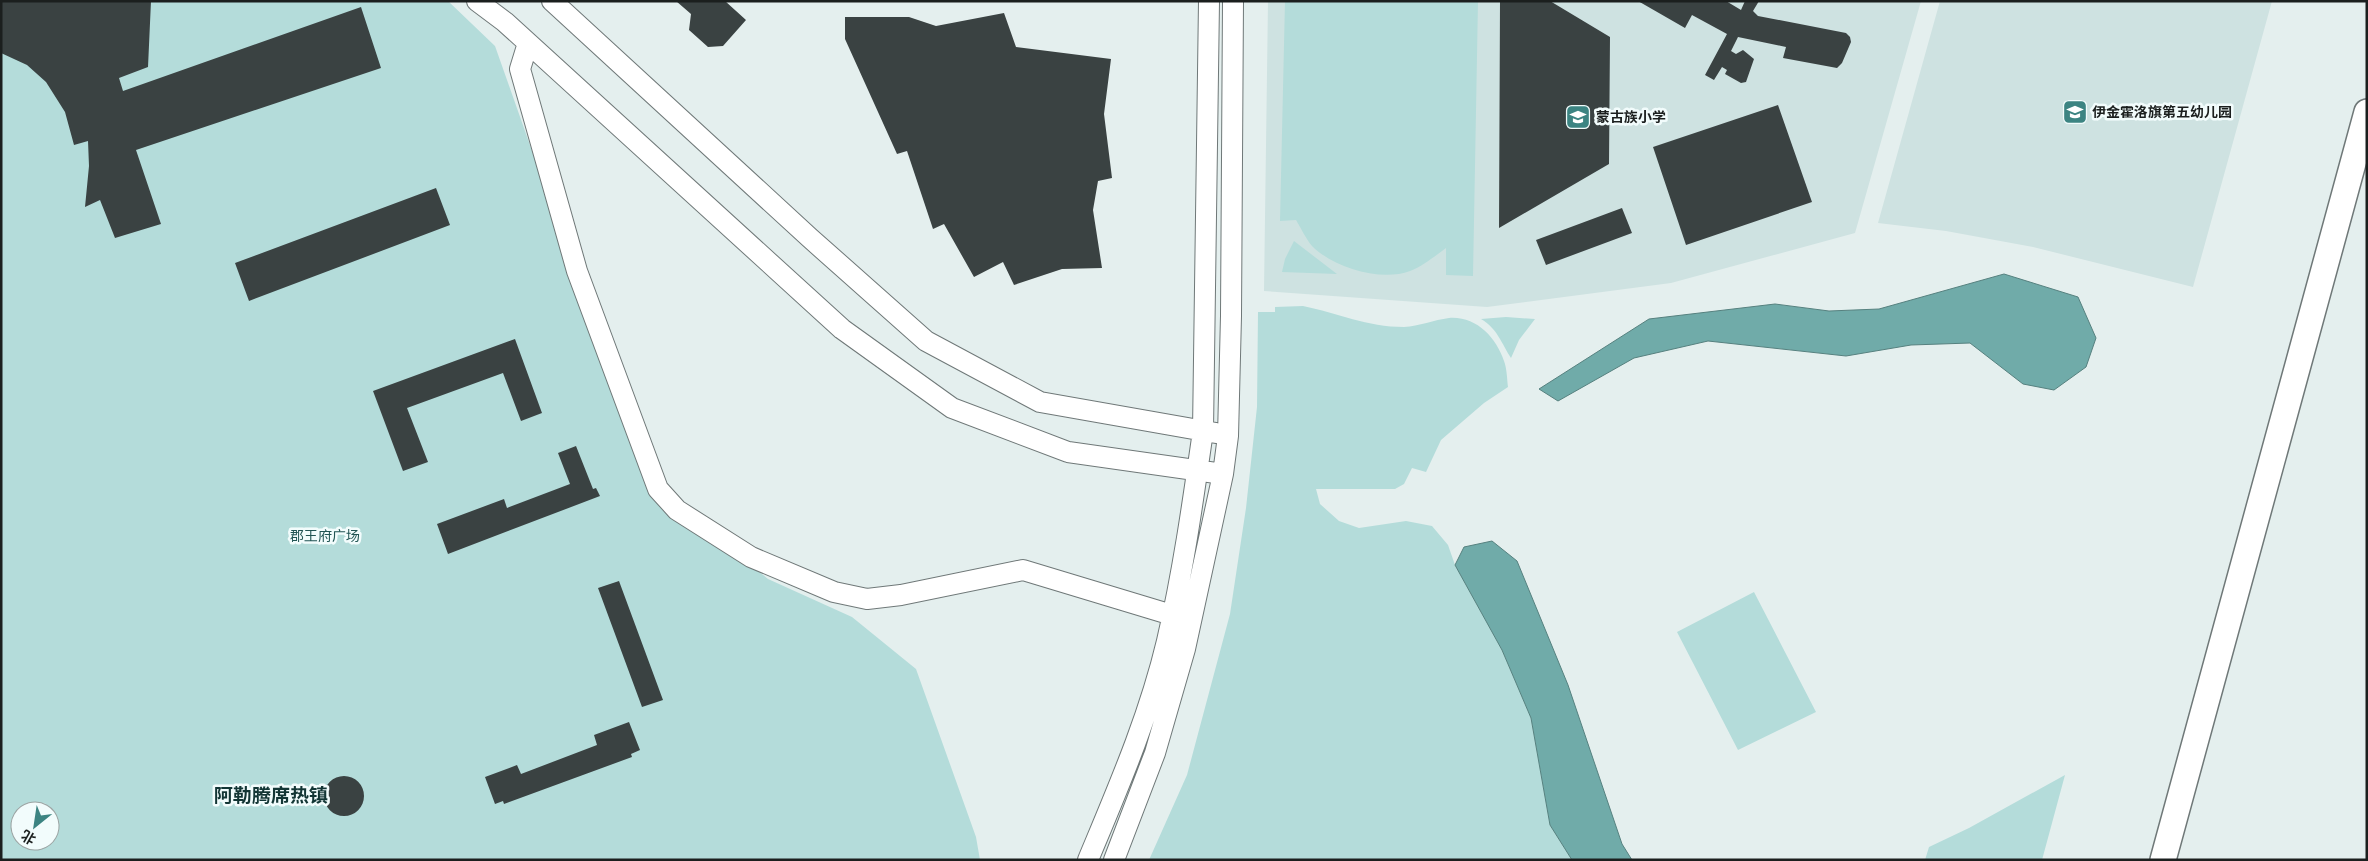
<svg xmlns="http://www.w3.org/2000/svg" width="2368" height="861" viewBox="0 0 2368 861" font-family="'Fira Sans Condensed','Noto Sans SC',sans-serif">
<style>
.built{fill:#cee2e1}
.green{fill:#b4dcda;fill-rule:evenodd}
.water{fill:#70aba9;stroke:#56817f}
.building{fill:#3a4242}
.lines{fill:none;stroke-linecap:round;stroke-linejoin:round}
.minor-casing{stroke:#6f7878;stroke-width:22}
.major-casing{stroke:#6f7878;stroke-width:28}
.minor{stroke:#fff;stroke-width:20}
.major{stroke:#fff;stroke-width:25}
.labels{text-anchor:middle;stroke-width:5;stroke-linejoin:round;paint-order:stroke}
.poi-label{font-size:14px;font-weight:bold;fill:#1b1f1e;stroke:#f2fcfc;text-anchor:start}
.park-label{font-size:14px;fill:#215453;stroke:#f2fcfc}
.district-label{font-size:19px;font-weight:bold;fill:#133635;stroke:#f2fcfc}
</style>
<rect width="100%" height="100%" fill="#e4efee"/>
<path class="built" d="M1268 1H1921L1855 233 1671 283 1487 307 1264 291Z
M1940 1H2272L2193 287 2033 247 1946 231 1878 223Z"/>
<path class="green" d="M1 1H448L495 46 635 443 685 511 768 579 852 617 916 669 976 837 980 860H1ZM20 811H50V841H20Z
M1285 1H1478L1473 276 1446 275V248C1435 256 1423 266 1410 271 1381 282 1334 268 1312 246 1306 239 1301 228 1296 220L1280 221Z
M1294 241 1337 274 1282 272 1285 259Z
M1303 306C1338 313 1367 327 1404 327 1419 326 1434 320 1449 318 1476 316 1496 337 1504 361 1507 369 1507 379 1508 387L1484 403 1441 440 1426 472 1412 468 1404 484 1395 489H1316L1320 504 1339 521 1359 528 1406 521 1432 526 1448 545 1455 565 1502 650 1531 718 1550 825 1572 860H1149L1187 775 1230 614 1246 508 1257 407 1258 312H1275V307Z
M1506 317 1535 319 1519 340 1511 358C1502 344 1497 328 1481 319Z
M1754 592 1816 712 1738 750 1677 632Z
M2065 775 2042 860H1925L1929 847 1969 828Z"/>
<path class="water" d="M2004 274 2078 297 2096 338 2086 367 2054 390 2023 384 1970 343 1911 345 1846 356 1708 341 1634 358 1558 401 1539 389 1649 319 1775 304 1829 311 1879 309Z
M1492 541 1517 561 1568 685 1622 844 1632 860H1572L1550 825 1531 718 1502 650 1455 565 1464 547Z"/>
<path class="building" d="M1 1H151L148 67 119 78 123 91 361 7 381 68 136 150 161 224 115 238 100 200 85 207 89 166 88 141 74 145 65 112 46 82 27 65 1 53Z
M676 1H725L746 20 723 46 708 47 689 30 691 14Z
M1500 1H1550L1610 37 1609 164 1499 228Z
M1638 1H1726L1741 10 1745 1H1759L1753 11 1758 16 1846 33 1850 37 1851 42 1842 63 1837 68 1783 58 1786 47 1738 37 1731 51 1736 54 1743 50 1754 59 1746 82 1741 83 1725 74 1727 70 1722 67 1714 80 1705 75 1727 34 1692 15 1685 28Z
M1004 13 1016 47 1111 59 1104 114 1112 178 1098 181 1093 210 1102 268 1062 269 1014 285 1003 262 974 277 944 224 933 229 907 151 897 154 845 39V17H909L936 26Z
M1778 105 1812 202 1686 245 1653 147Z
M436 188 450 225 249 301 235 263Z
M1622 208 1632 233 1546 265 1536 240Z
M515 339 542 413 521 421 503 373 407 408 428 462 403 471 373 391Z
M576 446 593 489 596 488 600 496 448 554 437 524 504 499 507 508 570 484 558 453Z
M619 581 663 700 642 707 598 588Z
M629 722 640 750 631 754 632 757 504 804 503 801 495 804 485 777 517 765 521 774 597 745 594 735Z
M324 796a20 20 0 1 1 40 0a20 20 0 1 1-40 0Z"/>
<g class="lines">
<defs>
<path id="minor" d="M477 1 505 22 842 329 952 408 1068 452 1223 474
M552 1 810 238 926 341 1040 402 1216 433
M528 43 520 69 577 271 658 489 677 510 751 557 834 592 867 599 901 595 1023 570 1172 615
M1088 860C1118 788 1149 717 1167 641 1183 572 1193 501 1203 431L1209 1
M1114 860 1155 753 1185 649 1223 474 1228 436 1231 316 1233 1"/>
<path id="major" d="M2163 860 2367 112"/>
</defs>
<use href="#minor" class="minor-casing"/>
<use href="#major" class="major-casing"/>
<use href="#minor" class="minor"/>
<use href="#major" class="major"/>
</g>
<defs>
<symbol id="school-square" viewBox="-11 -11 22 22"><rect x="-9" y="-9" width="18" height="18" rx="4" fill="#3c8482" stroke="#f2fcfc"/><path d="M0-5L7-2L0 1L-7-2ZM-4 1L0 2.5L4 1V4Q0 6-4 4Z" fill="#fff"/></symbol>
</defs>
<g fill-rule="evenodd">
<use href="#school-square" x="2061" y="98" width="28" height="28"/>
<use href="#school-square" x="1564" y="103" width="28" height="28"/>
</g>
<g class="labels">
<g class="poi-label">
<text x="2092" y="117">伊金霍洛旗第五幼儿园</text>
<text x="1596" y="122">蒙古族小学</text>
</g>
<g class="park-label">
<text x="325" y="541">郡王府广场</text>
</g>
<g class="district-label">
<text x="271" y="802">阿勒腾席热镇</text>
</g>
</g>
<rect width="2368" height="861" fill="none" stroke="#1b1f1e" stroke-width="5"/>
<g transform="translate(35 826) rotate(210)"><circle r="24" fill="#f2fcfc" stroke="#9ca4a3"/>
<path d="M0-4L9 19L0 12L-9 19Z" fill="#3c8482"/>
<text y="-8" font-size="14" font-weight="bold" text-anchor="middle" fill="#1b1f1e">北</text>
</g>
</svg>
